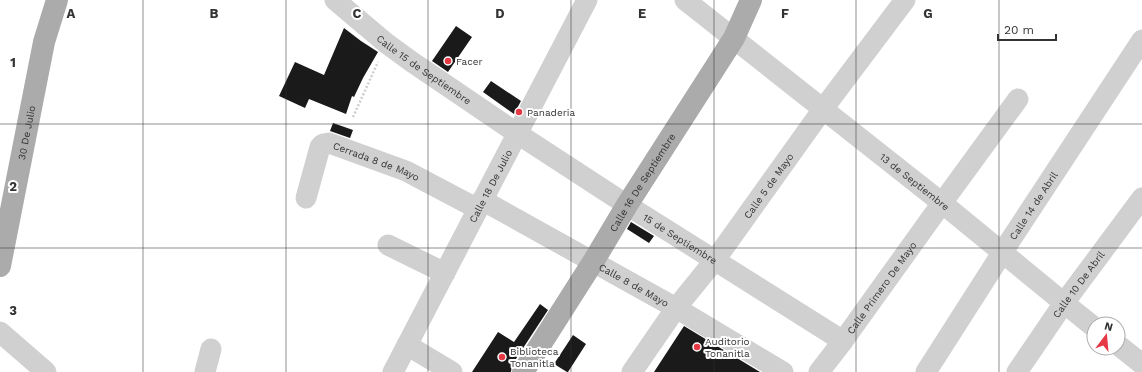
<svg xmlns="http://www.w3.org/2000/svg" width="1142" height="372" viewBox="0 0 1142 372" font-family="'Work Sans',sans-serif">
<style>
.building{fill:#1a1a1a}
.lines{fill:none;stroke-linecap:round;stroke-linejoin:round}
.path{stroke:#cdcdcd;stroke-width:2.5;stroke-dasharray:2 2;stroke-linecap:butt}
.minor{stroke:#d0d0d0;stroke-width:21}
.major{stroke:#ababab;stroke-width:22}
.grid{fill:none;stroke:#333;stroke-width:1;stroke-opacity:0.55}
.poi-dot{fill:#e63946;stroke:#fff;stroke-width:1.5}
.labels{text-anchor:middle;stroke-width:4;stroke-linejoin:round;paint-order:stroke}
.poi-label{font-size:10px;fill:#333;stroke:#fff;text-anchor:start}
.street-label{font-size:10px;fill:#333;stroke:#fff}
.grid-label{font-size:13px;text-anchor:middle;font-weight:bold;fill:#333;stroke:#fff;stroke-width:4;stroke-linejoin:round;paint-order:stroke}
</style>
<rect width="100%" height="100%" fill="#fff"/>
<path class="building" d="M456 26 472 37 448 72 432 61Z
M344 28 361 41 378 52 363 78 354 97 352 96 346 114 309 99 305 108 279 96 295 62 324 75Z
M491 81 521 101 514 114 483 92Z
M333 123 353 130 350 138 330 131Z
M631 222 654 236 649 243 627 229Z
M540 304 548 310 512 365 511 372H472L498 332 514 342Z
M684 326 760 372H654Z
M573 335 586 344 568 372H567L554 364Z"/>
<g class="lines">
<path class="path" d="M353 117 378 62"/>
<g class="minor">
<path id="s1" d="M335 0 386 43 412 62 518 134 627 205 843 341"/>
<path id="s2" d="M685 0 942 203 1064 303 1094 327"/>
<path id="s3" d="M306 198 320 147 323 144 329 143 406 171 478 209"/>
<path id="s4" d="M482 200 676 308 783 372"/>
<path d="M388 245 445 273"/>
<path d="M0 332 46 372"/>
<path d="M407 345 452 372"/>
<path d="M1118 345 1142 364"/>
<path d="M205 372 211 349"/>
<path id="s5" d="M393 372C457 248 523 125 587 0"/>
<path id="s6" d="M632 372 676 308 715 260 823 109 905 0"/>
<path id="s7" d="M819 372 843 341 942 203 1018 99"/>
<path id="s8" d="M926 372 1002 253 1142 40"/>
<path id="s9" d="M1017 372 1064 303 1142 198"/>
</g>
<g class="major">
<path id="s10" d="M0 266 44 42 57 0"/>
<path id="s11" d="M523 372 593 262 627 205 734 38 751 0"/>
</g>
</g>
<path class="grid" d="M143 0V372M286 0V372M428 0V372M571 0V372M714 0V372M856 0V372M999 0V372M0 124H1142M0 248H1142"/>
<g class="poi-dot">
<circle cx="448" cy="61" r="4"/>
<circle cx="519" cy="112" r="4"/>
<circle cx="697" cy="347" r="4"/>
<circle cx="502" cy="357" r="4"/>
</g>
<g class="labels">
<g class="poi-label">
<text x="456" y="65">Facer</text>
<text x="527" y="116">Panaderia</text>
<text x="705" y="345">Auditorio<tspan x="705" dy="12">Tonanitla</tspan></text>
<text x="510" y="355">Biblioteca<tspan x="510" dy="12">Tonanitla</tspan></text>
</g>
<g class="street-label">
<text dy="4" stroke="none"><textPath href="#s1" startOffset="113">Calle 15 de Septiembre</textPath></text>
<text dy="4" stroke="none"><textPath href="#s10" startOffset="136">30 De Julio</textPath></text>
<text dy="4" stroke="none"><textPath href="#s3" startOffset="114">Cerrada 8 de Mayo</textPath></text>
<text dy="4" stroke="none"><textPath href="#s2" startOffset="293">13 de Septiembre</textPath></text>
<text dy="4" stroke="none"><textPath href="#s11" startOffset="224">Calle 16 De Septiembre</textPath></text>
<text dy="4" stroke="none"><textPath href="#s5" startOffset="210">Calle 18 De Julio</textPath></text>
<text dy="4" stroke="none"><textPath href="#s6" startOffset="231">Calle 5 de Mayo</textPath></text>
<text dy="4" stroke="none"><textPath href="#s8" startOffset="198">Calle 14 de Abril</textPath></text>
<text dy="4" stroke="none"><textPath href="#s1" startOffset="420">15 de Septiembre</textPath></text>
<text dy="4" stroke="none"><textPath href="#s4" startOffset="174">Calle 8 de Mayo</textPath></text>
<text dy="4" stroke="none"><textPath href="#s9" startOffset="107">Calle 10 De Abril</textPath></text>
<text dy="4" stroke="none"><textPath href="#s7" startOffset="105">Calle Primero De Mayo</textPath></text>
</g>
</g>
<g class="grid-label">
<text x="71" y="18">A</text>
<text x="214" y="18">B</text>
<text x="357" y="18">C</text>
<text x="500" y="18">D</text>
<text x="642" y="18">E</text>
<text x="785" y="18">F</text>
<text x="928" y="18">G</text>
<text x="13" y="67">1</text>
<text x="13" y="191">2</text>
<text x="13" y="315">3</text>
</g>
<g transform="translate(1106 336) rotate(16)"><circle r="19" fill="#ffffff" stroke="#adadad"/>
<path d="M0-3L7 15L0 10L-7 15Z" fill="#e63946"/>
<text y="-6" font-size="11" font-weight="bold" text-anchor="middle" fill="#333333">N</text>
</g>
<path d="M998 34v6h58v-6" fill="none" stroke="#333333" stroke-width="2"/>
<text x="1004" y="34" font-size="12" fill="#333333" stroke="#ffffff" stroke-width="3" paint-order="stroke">20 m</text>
</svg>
